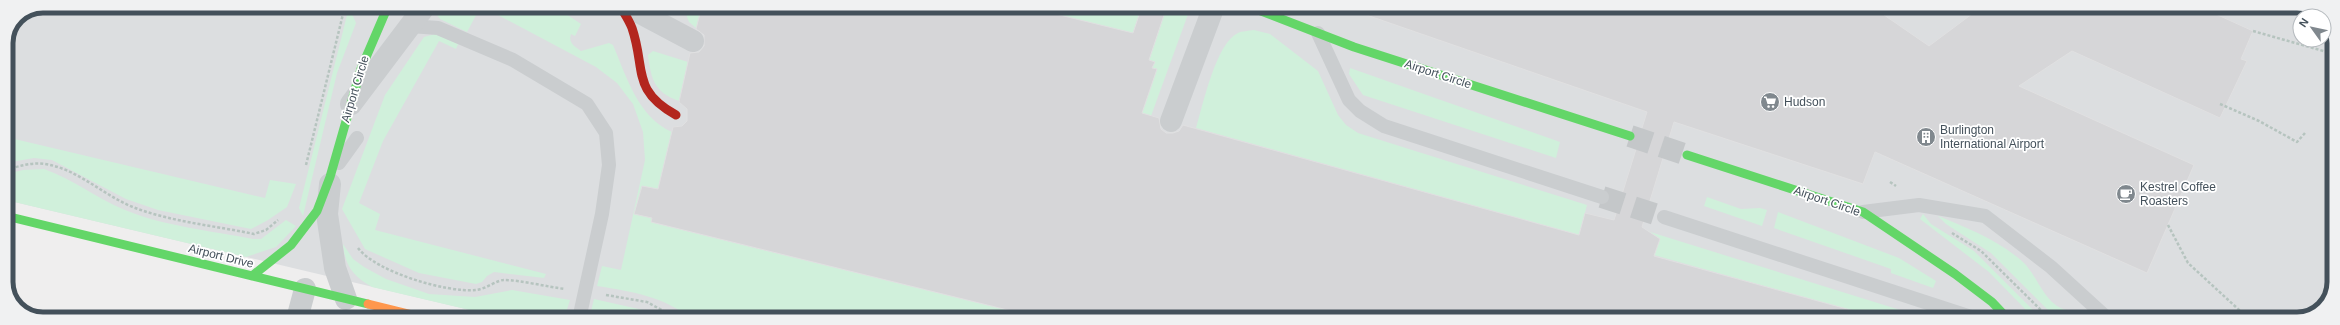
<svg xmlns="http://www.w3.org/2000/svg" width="2340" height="325" viewBox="0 0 2340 325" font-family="Arial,sans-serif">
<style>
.airport{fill:#dcdee0}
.green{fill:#d0f0db}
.building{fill:#d6d6d8;stroke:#e0e0e1}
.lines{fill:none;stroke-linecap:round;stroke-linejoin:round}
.street-tunnel{stroke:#c4c7c9;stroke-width:22;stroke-dasharray:22 11;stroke-linecap:butt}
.secondary-tunnel{stroke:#c4c7c9;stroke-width:22;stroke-dasharray:22 11;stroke-linecap:butt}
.path{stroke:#b6c4bf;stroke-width:2.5;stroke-dasharray:3 2;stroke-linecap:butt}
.lane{stroke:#cacdcf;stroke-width:14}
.street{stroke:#cacdcf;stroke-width:22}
.fast{stroke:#63d668;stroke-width:9}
.slow{stroke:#ff974d;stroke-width:9}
.jam{stroke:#b3261e;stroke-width:9}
.labels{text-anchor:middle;stroke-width:3.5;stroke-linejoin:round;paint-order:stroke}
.street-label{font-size:12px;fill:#44515b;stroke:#fff}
.poi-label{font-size:12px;fill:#44515b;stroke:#fff;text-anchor:start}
.rim{fill:none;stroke:#44515b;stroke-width:5}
</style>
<rect width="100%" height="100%" fill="#efeeee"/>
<path class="airport" d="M43 6H2302L2322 16H2300V40H2324V19L2334 38V287L2322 310 2297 319H508L6 200V43L17 17Z"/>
<path class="green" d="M443 6H554L581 24 575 36 571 34C568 43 574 46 581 51L609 43 613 45C627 78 638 117 672 132L658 189 642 186 634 214 652 218 651 222 1044 319H693C661 296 635 292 597 286L602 266 621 270 645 160 643 132 633 104 617 83 596 67 481 6 467 32 440 19 437 15Z
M683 6H702L696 28 689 22Z
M1023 6H1191L1151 116 1127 109 1156 69 1152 68 1154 62 1149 60 1104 103 1119 30Z
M349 7 356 23 337 73 303 216 299 208Z
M1254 30 1270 34 1318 71 1338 115 1346 125 1358 133 1587 205 1579 235 1196 128C1203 105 1216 43 1238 33 1242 31 1249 31 1254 30Z
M435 34 458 44 456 49 439 41 383 141 359 203 380 214 375 230 546 274 544 278 494 272 487 276 482 282 476 284 419 273 365 249 342 209 385 95 424 37Z
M653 51 688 62 679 101C654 92 651 79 648 55Z
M1350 68 1560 142 1556 158 1363 95 1349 74Z
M6 137 265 198 270 180 296 184 287 207 268 220 251 229 158 210 126 199 52 160 34 158 6 163Z
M44 169C73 179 96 198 125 210 163 226 212 231 253 239H261L286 220 296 226 276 247 246 257 6 200V174L23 170Z
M1707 197 1741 209 1760 208 1767 210 1762 226 1704 206Z
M1778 212 1899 258 1936 281 1933 288 1891 273V269L1774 228Z
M1923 214 1931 224 1974 251 2042 319H2036L2032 316 1989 272 1920 219Z
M1938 216C1968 228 2000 241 2024 263 2041 281 2046 311 2075 311L2084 319H2062L2047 309 1991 253 1946 224Z
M1647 231 1929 319H1881L1647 253 1649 248 1656 250 1660 239Z
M343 244 353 259 364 267 386 279 429 294 475 297 512 290 570 300 564 319H508L372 287C353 276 345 266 343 244Z
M594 299 643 310 657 319H589Z"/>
<path class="building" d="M702 6H1023L1133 33 1142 6H1167L1149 60 1155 62 1152 68 1157 69 1142 113 1159 118 1161 129 1166 133H1173L1179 131 1183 125 1579 235 1585 213 1614 220 1637 146 1642 139 1641 131 1647 112 1352 10 1353 6H1871L1929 46 1976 11 1979 6H2198L2253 31 2241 59 2247 61 2220 118 2072 51 2019 86 2194 165 2147 273 1875 152 1863 184 1674 122 1642 227 1660 239 1654 256 1858 312 1857 319H1044L651 222 652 218 634 214 642 186 658 189 673 127 682 126 687 121V109L679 102 690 53 699 52 704 46V35L696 29Z"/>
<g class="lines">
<path class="street-tunnel" d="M1602 197 1664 217"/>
<path class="secondary-tunnel" d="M1630 136 1687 155"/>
<path class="path" d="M2253 31 2334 54
M2220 104 2259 121 2297 142 2305 133
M306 165 345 6
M6 170C19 166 32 162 45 164 79 169 106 198 138 209 174 222 216 226 254 234L266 230 278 220
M1890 182 1896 186
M2168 225 2188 263 2249 319
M1952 233 1981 251 2050 319
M358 248C376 272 447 293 476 290 486 289 497 280 504 280 520 280 548 287 565 289
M606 295 647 302 678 319
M2287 319 2291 315"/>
<path class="lane" d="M410 26 438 28 513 60 587 104 606 133 609 165 602 214 579 319
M1318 33 1349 100 1360 111 1384 126 1602 197
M339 163 357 138
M1863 212 1919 205 1985 216 2051 267 2108 319
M1664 217 1977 319"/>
<path class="street" d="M627 6 693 41
M351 104 425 6
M1171 121 1214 6
M330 184 327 214 335 268 346 299
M297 319 305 289"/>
<path class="fast" d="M1248 6 1354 47 1630 136
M1687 155 1863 212 1955 274 1992 302 2008 319
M6 216 368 304
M252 276 291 245 317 211 330 177 361 69 388 6"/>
<path class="slow" d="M368 304 429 319"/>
<path class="jam" d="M620 6C624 13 629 20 632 28 646 69 631 90 676 115"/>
</g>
<defs>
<symbol id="supermarket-disc" viewBox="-11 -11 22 22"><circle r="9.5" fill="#80888e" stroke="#fff"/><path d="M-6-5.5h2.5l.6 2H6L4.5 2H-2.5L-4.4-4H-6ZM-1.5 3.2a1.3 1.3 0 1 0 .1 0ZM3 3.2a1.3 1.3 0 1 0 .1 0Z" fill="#fff"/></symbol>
<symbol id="building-disc" viewBox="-11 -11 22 22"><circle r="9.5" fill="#80888e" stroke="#fff"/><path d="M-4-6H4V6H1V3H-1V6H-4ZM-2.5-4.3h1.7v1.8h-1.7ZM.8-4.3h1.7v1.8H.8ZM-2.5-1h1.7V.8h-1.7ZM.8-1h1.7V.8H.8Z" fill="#fff"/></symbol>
<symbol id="cafe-disc" viewBox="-11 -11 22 22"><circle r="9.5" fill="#80888e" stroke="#fff"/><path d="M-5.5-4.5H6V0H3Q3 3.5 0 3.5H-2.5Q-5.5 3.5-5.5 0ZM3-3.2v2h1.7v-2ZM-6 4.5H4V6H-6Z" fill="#fff"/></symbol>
</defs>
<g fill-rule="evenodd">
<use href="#supermarket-disc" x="1759" y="91" width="22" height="22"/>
<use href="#building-disc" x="1915" y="126" width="22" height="22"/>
<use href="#cafe-disc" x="2115" y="183" width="22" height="22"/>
</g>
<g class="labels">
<g class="street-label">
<text transform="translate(1438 74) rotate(18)" y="4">Airport Circle</text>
<text transform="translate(355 89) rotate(-73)" y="4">Airport Circle</text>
<text transform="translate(1827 201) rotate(19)" y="4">Airport Circle</text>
<text transform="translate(221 256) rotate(14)" y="4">Airport Drive</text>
</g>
<g class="poi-label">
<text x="1784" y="106">Hudson</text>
<text x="1940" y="134">Burlington<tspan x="1940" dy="14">International Airport</tspan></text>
<text x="2140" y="191">Kestrel Coffee<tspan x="2140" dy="14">Roasters</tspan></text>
</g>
</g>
<path d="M0 0H2340V325H0ZM43 13H2297A30 30 0 0 1 2327 43V282A30 30 0 0 1 2297 312H43A30 30 0 0 1 13 282V43A30 30 0 0 1 43 13Z" fill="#f0f1f2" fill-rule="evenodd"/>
<path class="rim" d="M43 13H2297A30 30 0 0 1 2327 43V282A30 30 0 0 1 2297 312H43A30 30 0 0 1 13 282V43A30 30 0 0 1 43 13Z"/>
<g transform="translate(2312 28) rotate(303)"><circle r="19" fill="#ffffff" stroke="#b4b9bd"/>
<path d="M0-3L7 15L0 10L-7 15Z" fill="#80888e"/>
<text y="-6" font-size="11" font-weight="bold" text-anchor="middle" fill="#44515b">N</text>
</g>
</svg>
